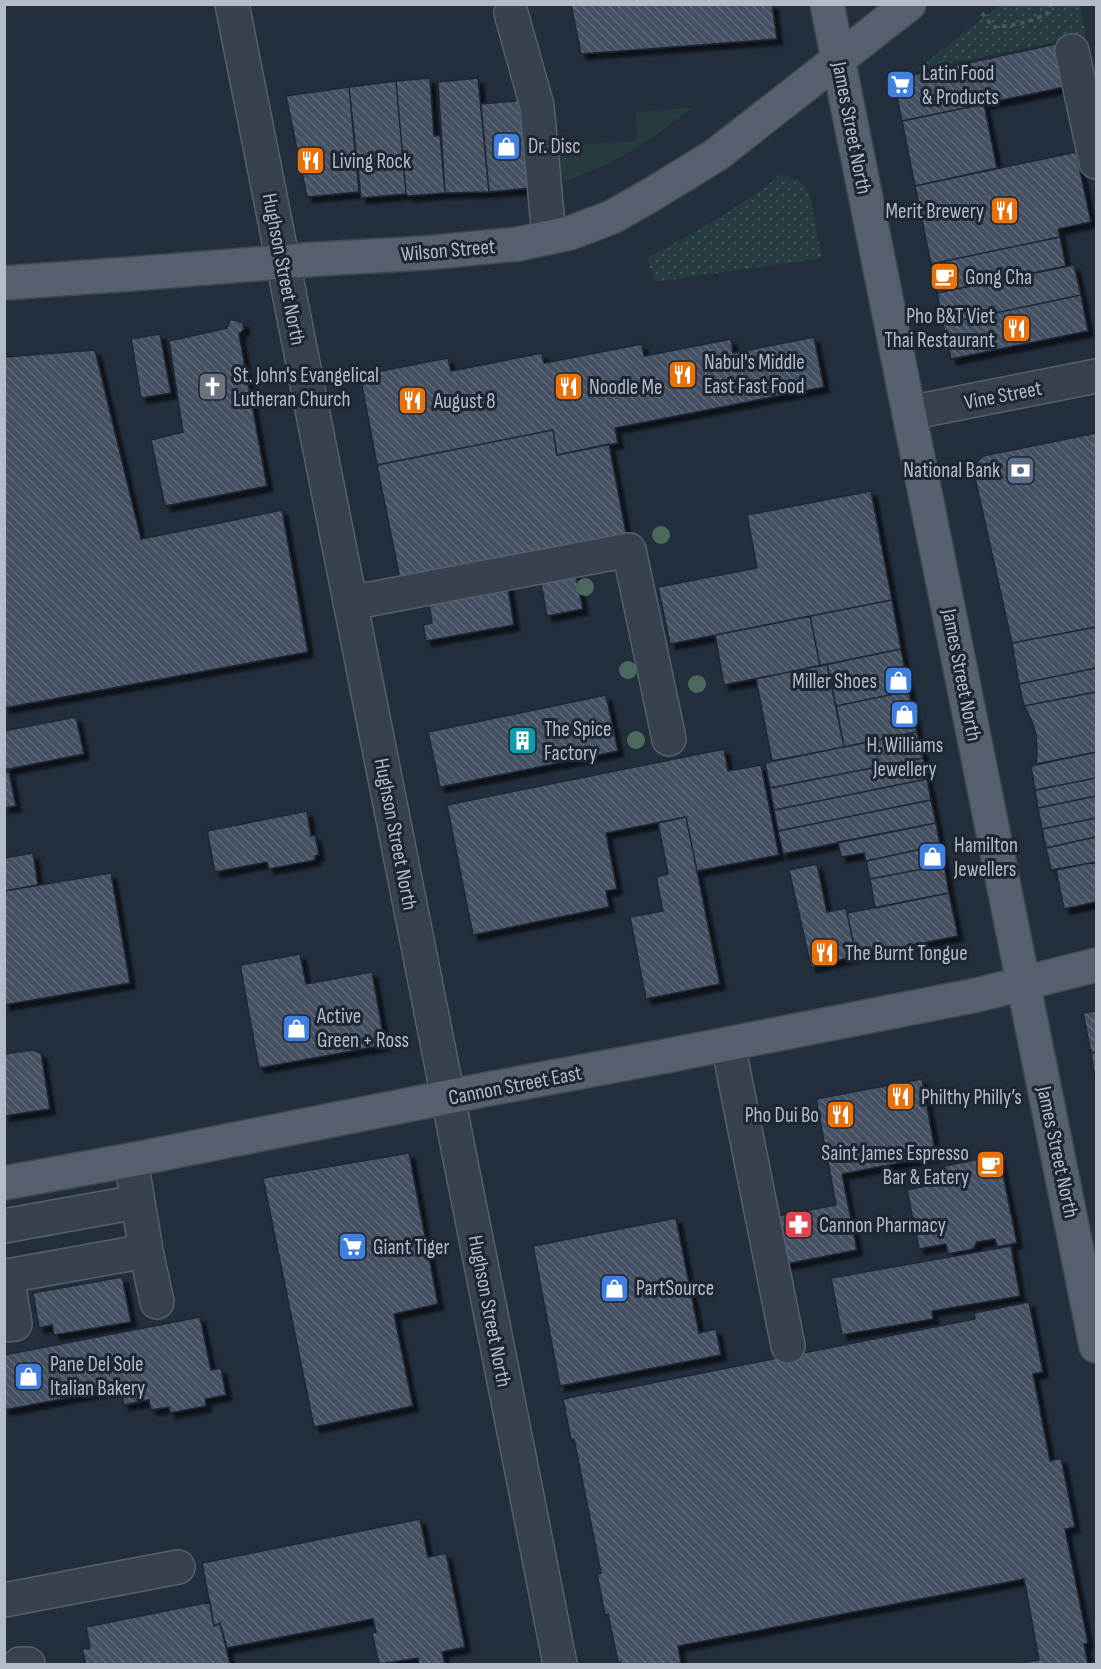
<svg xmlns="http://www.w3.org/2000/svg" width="1101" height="1669" viewBox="0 0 1101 1669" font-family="'Sofia Sans Condensed',sans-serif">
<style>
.grass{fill:#263c3f}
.park{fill:url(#park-dots)}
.building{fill:url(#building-back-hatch);stroke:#1f2835;stroke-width:1.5;filter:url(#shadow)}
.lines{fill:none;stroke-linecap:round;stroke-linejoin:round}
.minor-casing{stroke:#565f6c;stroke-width:36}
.major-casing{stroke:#414a57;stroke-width:36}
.path{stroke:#44595c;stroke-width:4;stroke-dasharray:4.5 4.5;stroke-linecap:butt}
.minor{stroke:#38414e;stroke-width:33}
.major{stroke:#56606e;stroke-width:33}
.tree{fill:#4b6a5d}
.labels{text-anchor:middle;stroke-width:6;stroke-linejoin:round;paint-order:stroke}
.poi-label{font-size:21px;fill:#b4bcc9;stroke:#1d2633;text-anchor:start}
.street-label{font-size:21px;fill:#b4bcc9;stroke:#1d2633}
</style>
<defs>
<pattern id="park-dots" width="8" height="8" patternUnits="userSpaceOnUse" patternTransform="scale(1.5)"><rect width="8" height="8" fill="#263c3f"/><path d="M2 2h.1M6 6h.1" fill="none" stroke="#435659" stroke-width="1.8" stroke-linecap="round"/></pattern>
<pattern id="building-back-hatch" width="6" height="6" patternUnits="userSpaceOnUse" patternTransform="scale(1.5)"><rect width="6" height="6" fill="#455162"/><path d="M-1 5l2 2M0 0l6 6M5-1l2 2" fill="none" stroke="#5d6877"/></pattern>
<filter id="shadow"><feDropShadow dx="5.5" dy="5.5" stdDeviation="1.5" flood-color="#0009"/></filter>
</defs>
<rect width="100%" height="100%" fill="#242f3e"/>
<path class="grass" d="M687 108 691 109C669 125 648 142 624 155 602 167 579 176 555 185L552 147 637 141 635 113Z"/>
<path class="park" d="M1000 5H1080L1086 36 916 70Z
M777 175 801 181 810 196 822 258 655 282 647 258C692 234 737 209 777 178Z"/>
<path class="building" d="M571 4H772L777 39 581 54Z
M1056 44 1065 87 902 121 893 79Z
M430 78 434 136 440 135 445 193 408 196 406 194 396 81Z
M478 78 489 192 445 193 438 82Z
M396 81 406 194 361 198 349 87Z
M349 87 359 192 307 197 286 96Z
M525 100 532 188 489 192 481 104Z
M984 104 997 168 915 186 902 121Z
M1076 152 1091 222 1058 229 1060 237 931 264 915 186Z
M1060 237 1066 266 937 293 931 264Z
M1074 265 1081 295 943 324 937 293Z
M1081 295 1088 331 951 359 943 324Z
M230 320H236L243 323 244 329 239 334 267 486 165 506 151 440 183 432 169 341 227 328Z
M160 334 171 393 141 398 131 339Z
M814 337 824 387 615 428 618 443 557 455 553 430 377 465 360 375 448 358 451 371 542 353 544 363 642 344 644 356 731 339 733 353Z
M95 350 141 539 282 510 308 652 4 708V357Z
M553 430 557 455 609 444 626 533 400 579 377 465Z
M1096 433V627L1012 643 975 478 974 468 978 461 983 456Z
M871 491 892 600 670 644 658 587 757 568 747 515Z
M575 572 583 609 547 616 540 579Z
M507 583 514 625 426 641 423 625 432 623 428 597Z
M892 600 901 649 820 666 810 616Z
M810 616 820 666 724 685 715 635Z
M1096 627V668L1019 684 1012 643Z
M901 649 909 691 836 706 827 664Z
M827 664 844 747 772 761 756 679Z
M1096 668V692L1024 706 1019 684Z
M909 691 917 732 844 747 836 706Z
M1096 692V752L1036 764 1037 752 1036 735 1032 721 1024 706Z
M606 695 618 751 440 787 428 732Z
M76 717 84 754 4 770V731Z
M917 732 923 758 770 788 765 763Z
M724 749 728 771 761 765 779 855 697 871 686 817 606 833 617 889 606 891 609 907 473 935 447 805Z
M1096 752V778L1035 790 1031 766Z
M923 758 927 779 774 810 770 788Z
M9 772 16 806 4 808V773Z
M1096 778V796L1038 808 1035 790Z
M927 779 931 800 778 831 774 810Z
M1096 796V818L1042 829 1038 808Z
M931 800 936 823 783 854 778 831Z
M307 811 311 836 315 835 319 855 315 856V860L269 869 267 862 215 872 207 831Z
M686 817 720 984 646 999 630 917 663 911 656 877 668 874 658 823Z
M1096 818V837L1046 848 1042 829Z
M936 823 940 845 866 861 864 853 841 857 838 842Z
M1096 837V862L1051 870 1046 848Z
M940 845 944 865 870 879 866 861Z
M33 853 38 885 4 891V858Z
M1096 862V902L1064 909 1056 870Z
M817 864 827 912 846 908 856 956 811 967 789 870Z
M944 865 949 893 875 908 870 879Z
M111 873 130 983 4 1005V891Z
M949 893 958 936 856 956 847 913Z
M300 954 306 984 372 972 385 1045 259 1068 240 965Z
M1096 1011V1052L1091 1053 1083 1013Z
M33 1050 41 1053 50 1109 4 1116V1054Z
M1096 1052V1084L1091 1053Z
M922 1079 936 1156 842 1174 857 1250 781 1265 772 1217 836 1205 816 1099Z
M409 1153 438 1304 394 1314 413 1406 314 1427 263 1178Z
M999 1155 1017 1243 997 1247 995 1239 977 1242 973 1249 948 1254 946 1244 919 1249 907 1190 944 1182 940 1167Z
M676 1218 699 1333 716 1329 721 1355 560 1386 533 1246Z
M1011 1246 1020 1296 932 1311 933 1319 842 1335 831 1278Z
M122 1277 131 1322 54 1335 52 1325 39 1328 33 1293Z
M1029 1302 1043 1372 1033 1374 1050 1461 1061 1458 1075 1527 1065 1529 1088 1643 1084 1644 1088 1664H1016L1039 1660 1024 1579 678 1646 681 1664H620V1662H618L608 1614 605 1615 597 1574 601 1573 574 1439 571 1440 563 1399 601 1391V1393L975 1319 974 1313Z
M200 1317 211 1370 221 1368 226 1395 205 1399 206 1406 170 1413 169 1407 151 1410 149 1400 124 1405 120 1388 4 1410V1355Z
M420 1519 428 1557 446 1553 465 1647 442 1652 445 1664H419L418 1658 379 1664 372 1633 376 1632 373 1619 227 1648 220 1623 214 1626 202 1563Z
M210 1602 214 1626 220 1623 230 1664H86L82 1649 90 1648 86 1627Z"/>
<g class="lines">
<defs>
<path id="minor" d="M232 4 560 1664
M511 13 537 106 549 237
M1072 51 1096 162
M909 413 1096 376
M350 603 629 550 669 739
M728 1044 788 1346
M4 1226 137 1202
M146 1251 157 1302
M4 1325 15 1324 7 1276 146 1251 131 1160
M4 1600 178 1567
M20 1664H28"/>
<path id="major" d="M827 4 1096 1346
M4 283 144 273 318 259 425 253 518 244 570 233 612 217 649 196 716 155 909 4
M4 1183 131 1160 483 1090 666 1056 977 995 1096 965"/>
</defs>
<use href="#minor" class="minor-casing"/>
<use href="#major" class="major-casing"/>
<path class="path" d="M982 13 993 27C1011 26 1034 22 1049 12L1051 4"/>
<use href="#minor" class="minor"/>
<use href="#major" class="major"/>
</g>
<g class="tree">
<circle cx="661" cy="535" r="9"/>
<circle cx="585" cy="587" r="9"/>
<circle cx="628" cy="670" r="9"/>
<circle cx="697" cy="684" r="9"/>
<circle cx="636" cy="740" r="9"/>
</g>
<defs>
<symbol id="supermarket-square" viewBox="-11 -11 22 22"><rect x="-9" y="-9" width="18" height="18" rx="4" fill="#3f7fe0" stroke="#1d2633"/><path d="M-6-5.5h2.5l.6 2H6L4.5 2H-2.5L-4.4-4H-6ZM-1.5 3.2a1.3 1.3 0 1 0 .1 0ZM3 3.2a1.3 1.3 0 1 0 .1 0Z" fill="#fff"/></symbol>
<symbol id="shop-square" viewBox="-11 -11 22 22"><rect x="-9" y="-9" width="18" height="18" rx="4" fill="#3f7fe0" stroke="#1d2633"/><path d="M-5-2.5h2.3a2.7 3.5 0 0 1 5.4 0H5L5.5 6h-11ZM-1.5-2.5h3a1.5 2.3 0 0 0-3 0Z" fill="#fff"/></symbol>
<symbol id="restaurant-square" viewBox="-11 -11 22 22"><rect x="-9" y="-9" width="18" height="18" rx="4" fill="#e8710a" stroke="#1d2633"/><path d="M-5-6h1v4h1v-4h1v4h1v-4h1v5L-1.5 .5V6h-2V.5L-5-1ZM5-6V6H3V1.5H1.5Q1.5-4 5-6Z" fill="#fff"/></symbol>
<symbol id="cafe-square" viewBox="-11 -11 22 22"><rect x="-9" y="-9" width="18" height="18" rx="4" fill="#e8710a" stroke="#1d2633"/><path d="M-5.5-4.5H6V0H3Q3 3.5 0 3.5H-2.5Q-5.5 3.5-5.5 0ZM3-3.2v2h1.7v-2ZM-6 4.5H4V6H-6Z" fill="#fff"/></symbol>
<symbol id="church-square" viewBox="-11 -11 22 22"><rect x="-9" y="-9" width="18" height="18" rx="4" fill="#6b7280" stroke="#1d2633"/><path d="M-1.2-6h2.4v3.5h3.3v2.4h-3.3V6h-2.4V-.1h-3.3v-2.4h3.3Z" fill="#fff"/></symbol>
<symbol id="bank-square" viewBox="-11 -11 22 22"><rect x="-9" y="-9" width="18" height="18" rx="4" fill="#5c6f8a" stroke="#1d2633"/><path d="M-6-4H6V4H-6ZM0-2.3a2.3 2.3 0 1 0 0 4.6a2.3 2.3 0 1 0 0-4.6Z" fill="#fff"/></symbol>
<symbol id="building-square" viewBox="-11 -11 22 22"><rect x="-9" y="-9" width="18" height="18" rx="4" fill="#0f9aa8" stroke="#1d2633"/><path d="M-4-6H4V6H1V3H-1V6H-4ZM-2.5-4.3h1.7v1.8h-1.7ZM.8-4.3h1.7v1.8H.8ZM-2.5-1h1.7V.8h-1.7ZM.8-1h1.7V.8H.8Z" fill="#fff"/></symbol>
<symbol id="pharmacy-square" viewBox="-11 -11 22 22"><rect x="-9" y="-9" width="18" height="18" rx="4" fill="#e0444e" stroke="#1d2633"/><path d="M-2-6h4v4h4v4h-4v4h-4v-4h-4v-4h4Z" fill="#fff"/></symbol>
</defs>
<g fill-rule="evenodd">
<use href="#supermarket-square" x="884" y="68" width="33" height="33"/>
<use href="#shop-square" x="490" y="130" width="33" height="33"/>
<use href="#restaurant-square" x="294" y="144" width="33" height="33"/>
<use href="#restaurant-square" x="988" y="194" width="33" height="33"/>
<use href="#cafe-square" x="928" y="260" width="33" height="33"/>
<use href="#restaurant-square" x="1000" y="312" width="33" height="33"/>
<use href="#restaurant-square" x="666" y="358" width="33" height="33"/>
<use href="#church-square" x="196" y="370" width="33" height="33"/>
<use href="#restaurant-square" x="552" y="370" width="33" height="33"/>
<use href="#restaurant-square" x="396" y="384" width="33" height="33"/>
<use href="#bank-square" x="1004" y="454" width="33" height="33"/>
<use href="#shop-square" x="882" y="664" width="33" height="33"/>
<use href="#shop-square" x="888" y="698" width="33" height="33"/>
<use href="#building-square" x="506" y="724" width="33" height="33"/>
<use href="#shop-square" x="916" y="840" width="33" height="33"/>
<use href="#restaurant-square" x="808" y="936" width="33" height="33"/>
<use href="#shop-square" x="280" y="1012" width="33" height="33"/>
<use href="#restaurant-square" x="884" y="1080" width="33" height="33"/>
<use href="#restaurant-square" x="824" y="1098" width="33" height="33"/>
<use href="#cafe-square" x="974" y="1148" width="33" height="33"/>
<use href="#pharmacy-square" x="782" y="1208" width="33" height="33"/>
<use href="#supermarket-square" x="336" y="1230" width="33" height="33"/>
<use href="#shop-square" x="598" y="1272" width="33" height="33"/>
<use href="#shop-square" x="12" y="1360" width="33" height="33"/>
</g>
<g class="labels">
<g class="poi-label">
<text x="922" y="80">Latin Food<tspan x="922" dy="24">&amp; Products</tspan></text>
<text x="528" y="153">Dr. Disc</text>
<text x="332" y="168">Living Rock</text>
<text x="984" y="218" text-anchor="end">Merit Brewery</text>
<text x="965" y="284">Gong Cha</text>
<text x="995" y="323" text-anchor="end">Pho B&amp;T Viet<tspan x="995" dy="24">Thai Restaurant</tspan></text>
<text x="704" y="369">Nabul's Middle<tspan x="704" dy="24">East Fast Food</tspan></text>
<text x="233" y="382">St. John's Evangelical<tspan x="233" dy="24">Lutheran Church</tspan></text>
<text x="589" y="394">Noodle Me</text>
<text x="434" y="408">August 8</text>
<text x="1000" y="477" text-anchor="end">National Bank</text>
<text x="877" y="688" text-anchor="end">Miller Shoes</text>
<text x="544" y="736">The Spice<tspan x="544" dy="24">Factory</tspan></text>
<text x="905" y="752" text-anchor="middle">H. Williams<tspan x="905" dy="24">Jewellery</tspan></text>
<text x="954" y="852">Hamilton<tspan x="954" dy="24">Jewellers</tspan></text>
<text x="845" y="960">The Burnt Tongue</text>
<text x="317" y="1023">Active<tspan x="317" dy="24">Green + Ross</tspan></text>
<text x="921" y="1104">Philthy Philly’s</text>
<text x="819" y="1122" text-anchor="end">Pho Dui Bo</text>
<text x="969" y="1160" text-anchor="end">Saint James Espresso<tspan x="969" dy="24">Bar &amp; Eatery</tspan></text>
<text x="819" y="1232">Cannon Pharmacy</text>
<text x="373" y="1254">Giant Tiger</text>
<text x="636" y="1295">PartSource</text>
<text x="50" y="1371">Pane Del Sole<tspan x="50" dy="24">Italian Bakery</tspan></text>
</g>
<g class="street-label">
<text transform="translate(852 128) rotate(79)" y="7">James Street North</text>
<text transform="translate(448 250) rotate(-5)" y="7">Wilson Street</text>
<text transform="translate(284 269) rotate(79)" y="7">Hughson Street North</text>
<text transform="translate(1003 395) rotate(-11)" y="7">Vine Street</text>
<text transform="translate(962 675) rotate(79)" y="7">James Street North</text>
<text transform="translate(396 834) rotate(79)" y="7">Hughson Street North</text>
<text transform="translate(515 1085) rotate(-11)" y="7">Cannon Street East</text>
<text transform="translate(1058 1152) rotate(78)" y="7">James Street North</text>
<text transform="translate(490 1311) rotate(79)" y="7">Hughson Street North</text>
</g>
</g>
<rect width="1101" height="1669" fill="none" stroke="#b4bcc9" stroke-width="12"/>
</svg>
